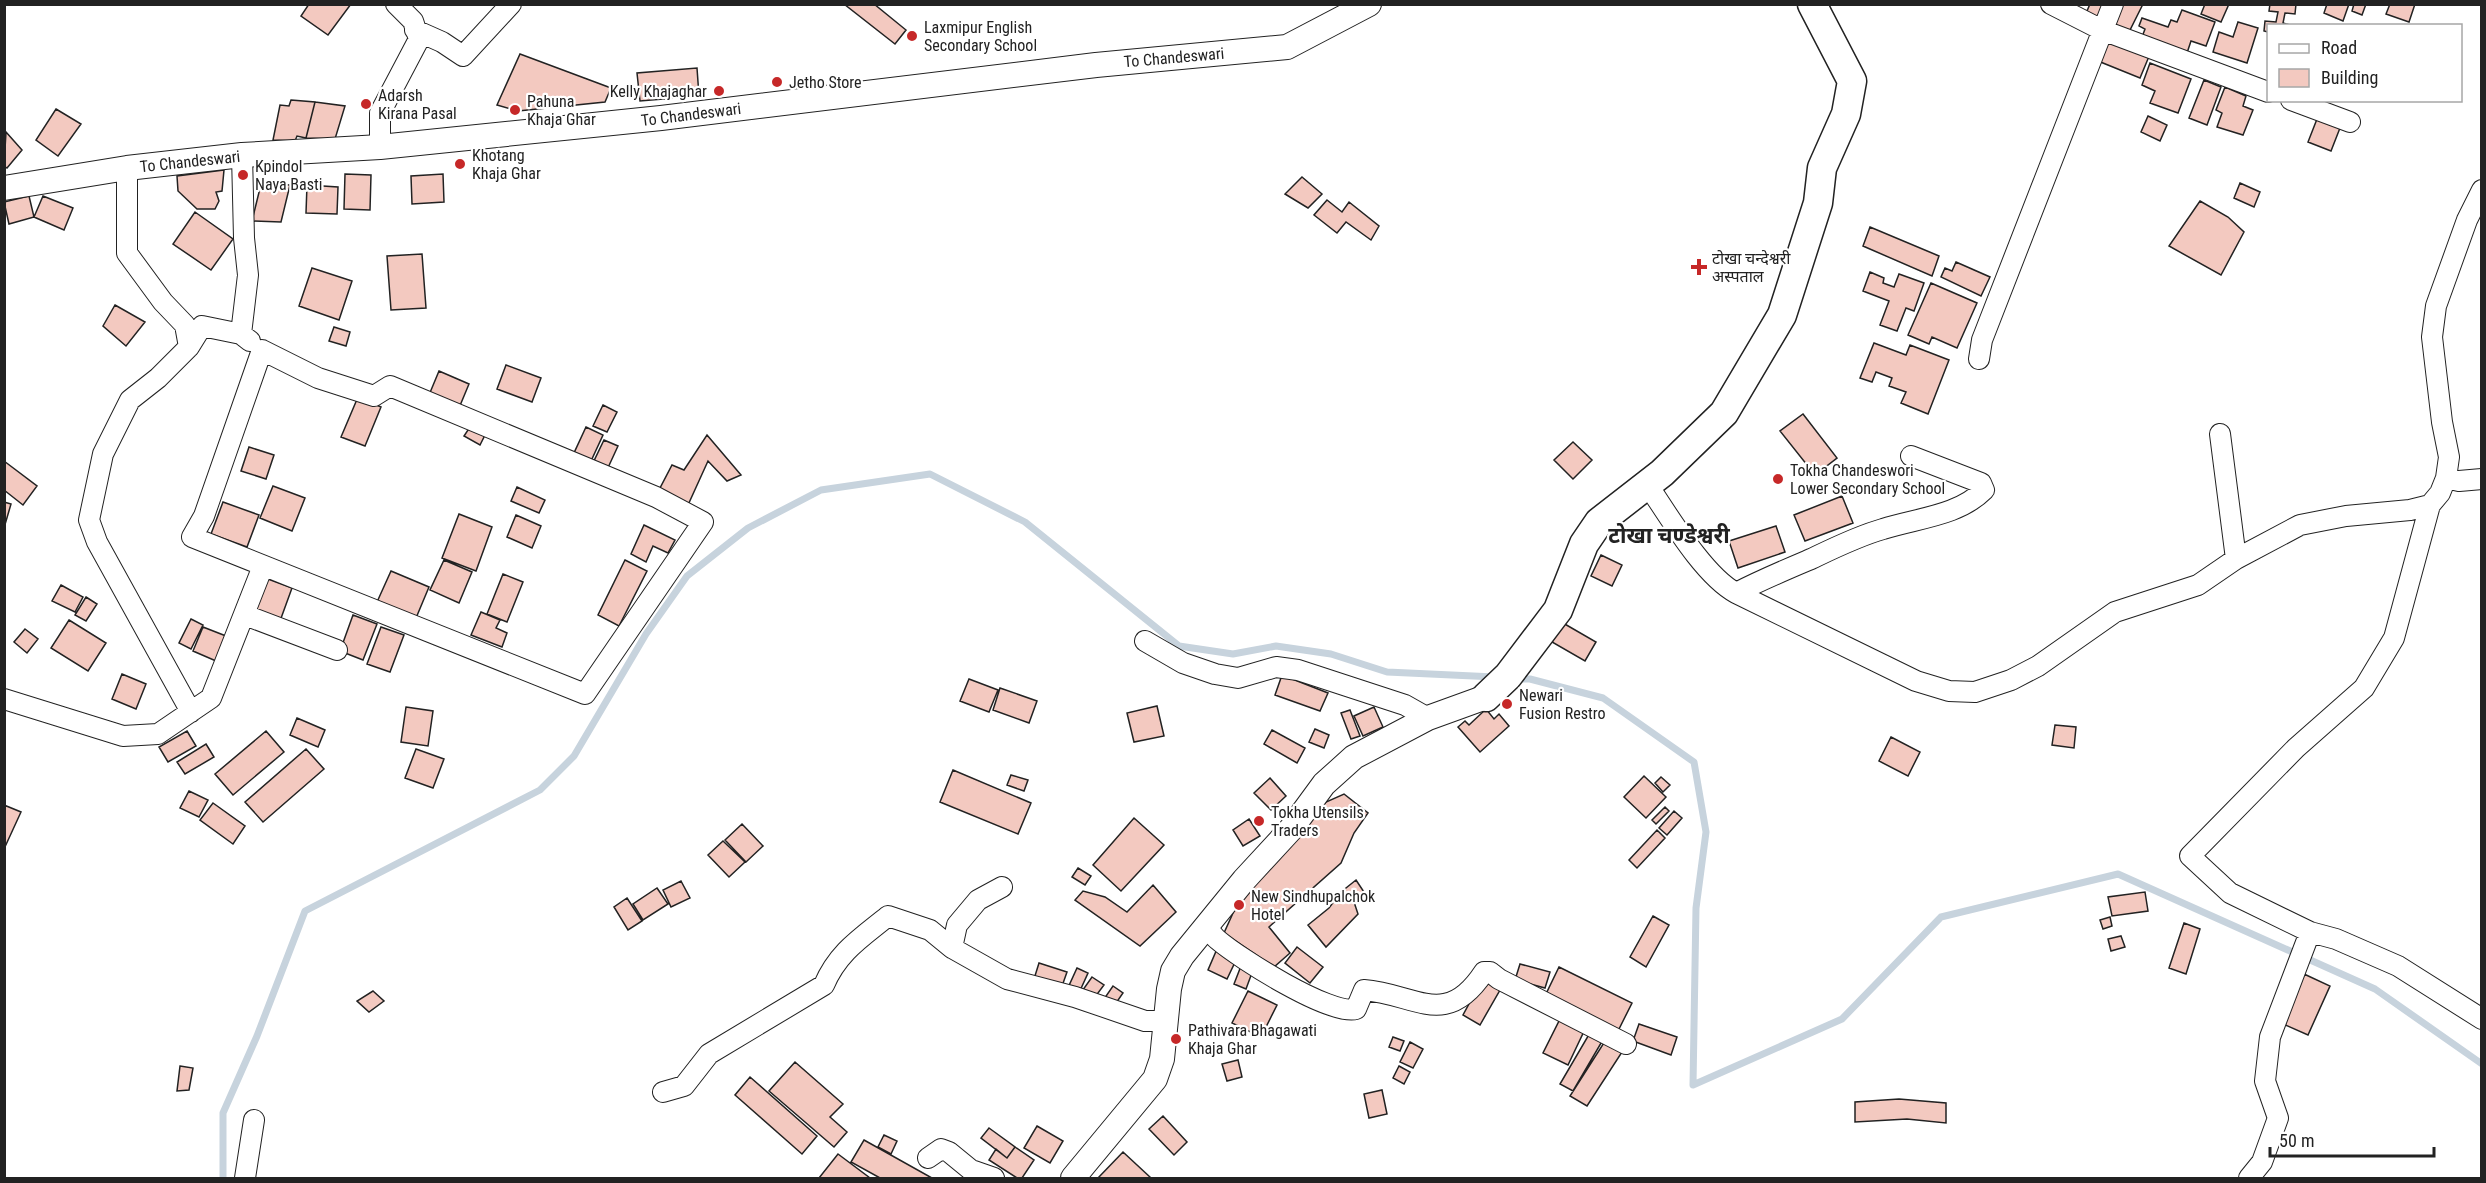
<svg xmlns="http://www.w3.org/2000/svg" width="2486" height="1183" viewBox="0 0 2486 1183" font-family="'Roboto Condensed','Noto Sans Devanagari',sans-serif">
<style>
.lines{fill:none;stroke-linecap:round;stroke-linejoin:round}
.stream{stroke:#c7d3dd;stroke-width:7}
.building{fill:#f3c9c0;stroke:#222;stroke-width:1.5}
.minor-casing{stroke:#222;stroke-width:22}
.tertiary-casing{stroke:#222;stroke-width:26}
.secondary-casing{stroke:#222;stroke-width:31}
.minor{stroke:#fff;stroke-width:20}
.tertiary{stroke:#fff;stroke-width:24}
.secondary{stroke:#fff;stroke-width:28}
.poi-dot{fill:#c62828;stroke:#fff;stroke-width:2}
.labels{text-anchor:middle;stroke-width:4.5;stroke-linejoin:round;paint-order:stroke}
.poi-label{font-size:16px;fill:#222;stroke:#fff;text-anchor:start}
.street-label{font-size:16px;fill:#222;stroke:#fff}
.district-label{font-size:22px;font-weight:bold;fill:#222;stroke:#fff}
</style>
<rect width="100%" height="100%" fill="#fff"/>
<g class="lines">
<path class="stream" d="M1515 679H1530L1603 698 1694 762 1706 832 1696 908 1693 1085 1842 1019 1941 917 2118 874 2375 989 2482 1064
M223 1178V1113L257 1036 305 911 540 790 574 756 646 634 687 576 748 528 821 490 930 474 1025 522 1179 646 1233 654 1276 646 1331 654 1387 672 1495 677"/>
</g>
<path class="building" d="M309 4H351L328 35 301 16Z
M844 4H874L906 30 895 44Z
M2090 4H2109L2101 22 2084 18Z
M2116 4H2143L2128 34 2106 26Z
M2205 4H2229L2221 22 2201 14Z
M2270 4H2296L2295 14 2285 13 2283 23 2293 26H2268V32L2264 31 2265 21 2276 22 2278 12 2269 11Z
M2327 4H2349L2343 21 2324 13Z
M2354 4H2366L2362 15 2352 11Z
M2390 4H2415L2409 22 2386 14Z
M2182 10 2215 22 2206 46 2191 41 2186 56 2142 37 2145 29 2139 26 2142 18 2168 27 2171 20 2177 22Z
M2238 22 2258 28 2247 63 2213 52 2219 32 2233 37Z
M2108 37 2150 54 2140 78 2098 61Z
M520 54 611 88 605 102 518 111 497 105Z
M2150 63 2191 79 2178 113 2150 103 2155 91 2142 85Z
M697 68 699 96 640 101 637 73Z
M2204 80 2221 87 2207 125 2189 118Z
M2225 87 2246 96 2243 106 2253 110 2243 135 2217 127 2222 113 2216 110Z
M291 100 315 102 306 138 297 136 295 141 273 140 280 105 289 106Z
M315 102 345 106 335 139 306 138Z
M56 109 81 124 58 156 36 140Z
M2148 116 2167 125 2160 141 2141 132Z
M2317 119 2340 128 2331 151 2308 142Z
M6 132 22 150 7 168 4 166Z
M224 170 222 191 216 192 219 201 215 209H197L178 191 177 176Z
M345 174 371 175 370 210 344 209Z
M443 174 444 202 412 204 411 176Z
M1302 177 1322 194 1308 208 1285 194Z
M2240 183 2260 192 2254 207 2234 198Z
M261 184 290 185 281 222 252 221Z
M307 185 338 187 337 214 306 213Z
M29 196 34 217 9 224 4 202Z
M43 196 73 208 64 230 34 217Z
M1327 200 1342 212 1349 202 1379 226 1371 240 1346 222 1337 233 1314 215Z
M2200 201 2228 217 2244 232 2221 275 2169 246Z
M195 212 233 239 211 270 173 244Z
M1870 227 1939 256 1932 276 1863 246Z
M422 254 426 308 391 310 387 256Z
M1956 262 1990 277 1981 296 1941 277 1945 268 1952 271Z
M312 268 352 281 339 320 299 306Z
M1870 272 1884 278 1883 283 1894 287 1899 274 1924 283 1914 311 1906 308 1897 331 1880 325 1889 301 1863 291Z
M1931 283 1977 303 1957 348 1932 337 1929 344 1908 335Z
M115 305 145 322 126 346 103 326Z
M334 327 350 332 346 346 329 341Z
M1874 343 1906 355 1910 345 1949 360 1928 414 1901 403 1906 392 1889 386 1892 378 1876 372 1872 382 1860 378Z
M506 365 541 378 532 402 497 389Z
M439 371 469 384 459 408 429 395Z
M358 397 381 407 365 446 341 437Z
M603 405 617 412 607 432 593 426Z
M1803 414 1837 458 1815 475 1780 431Z
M470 427 485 435 480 445 464 436Z
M586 427 603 435 591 461 574 453Z
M707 435 741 475 727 481 708 461 688 505 659 490 672 465 684 470Z
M604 440 618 446 606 472 592 465Z
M1573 442 1592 460 1573 479 1554 460Z
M249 447 274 455 266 479 241 471Z
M4 461 37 486 23 505 4 490Z
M273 486 305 498 292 531 260 518Z
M517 487 545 500 539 513 511 501Z
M1842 496 1853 523 1805 541 1794 515Z
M4 502 11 504 4 528Z
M223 502 259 515 247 547 211 534Z
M459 514 492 527 476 571 442 558Z
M516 515 541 526 532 548 507 537Z
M644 525 675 540 668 553 653 546 646 562 631 554Z
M1776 526 1785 552 1738 568 1729 541Z
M1601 555 1622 565 1612 586 1591 576Z
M444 560 472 572 459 603 430 590Z
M625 560 647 571 619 626 598 615Z
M391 571 429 587 416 618 377 602Z
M503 574 523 582 507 622 487 614Z
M268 579 292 588 280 621 255 612Z
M61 585 83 597 75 612 52 601Z
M86 597 97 604 86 621 75 615Z
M481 612 500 620 496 628 507 633 502 647 471 635Z
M353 615 377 624 363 660 340 651Z
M191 619 203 625 191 649 179 643Z
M69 620 106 643 88 671 51 648Z
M1563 623 1596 642 1585 661 1552 642Z
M203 627 226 636 216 661 193 651Z
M381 627 404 635 390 672 367 664Z
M25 629 38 639 27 653 14 642Z
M122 674 146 684 136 709 112 699Z
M1282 675 1328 693 1320 711 1275 695Z
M969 679 998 690 989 712 960 701Z
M1000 688 1037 701 1029 723 993 710Z
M1157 706 1164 736 1134 742 1127 713Z
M406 707 433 711 428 746 401 742Z
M1374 707 1383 727 1363 736 1354 716Z
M1486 709 1494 719 1499 714 1509 726 1480 752 1458 727 1465 721 1469 725Z
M1350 710 1360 736 1351 739 1341 713Z
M297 718 325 730 318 747 290 735Z
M2055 725 2076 727 2074 748 2052 745Z
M1315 729 1329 735 1324 748 1309 742Z
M1272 730 1305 748 1297 763 1264 744Z
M187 731 196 746 168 762 159 747Z
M266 731 284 752 233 795 215 774Z
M1891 737 1920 752 1908 776 1879 761Z
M206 744 214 757 185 774 177 762Z
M306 749 324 769 263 822 245 802Z
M416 749 444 759 433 788 405 778Z
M953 770 1031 803 1018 834 940 802Z
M1011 775 1028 780 1024 791 1007 785Z
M1644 776 1666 797 1646 818 1624 797Z
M1661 777 1670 785 1663 792 1655 783Z
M1270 778 1286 796 1271 810 1254 793Z
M189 791 208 800 199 817 180 808Z
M1344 794 1368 813 1354 833 1341 863 1269 927 1290 953 1274 967 1224 933 1238 902 1326 802Z
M213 803 245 826 233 844 200 820Z
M4 805 21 812 4 849Z
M1665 807 1669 811 1656 824 1652 820Z
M1674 811 1682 818 1667 835 1659 828Z
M1134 818 1164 845 1121 891 1093 865Z
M1249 819 1260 836 1243 846 1233 830Z
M742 824 763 846 746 862 725 840Z
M1657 830 1665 838 1637 868 1629 860Z
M723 841 745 862 729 877 708 855Z
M1078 868 1091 876 1085 885 1072 877Z
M1356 880 1366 895 1353 899 1358 914 1326 947 1308 925 1329 908 1341 892Z
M681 881 690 898 671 907 663 890Z
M1153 885 1176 912 1140 946 1075 900 1083 891 1105 897 1127 912Z
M657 888 668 904 643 920 633 904Z
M2145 892 2148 911 2112 916 2108 897Z
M627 898 642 921 628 930 614 907Z
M1653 916 1669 925 1646 967 1630 957Z
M2110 917 2112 926 2103 929 2100 920Z
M2184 923 2200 929 2186 974 2169 968Z
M2121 936 2125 947 2111 951 2108 939Z
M1297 947 1323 967 1310 983 1285 963Z
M1217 949 1237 958 1227 979 1208 970Z
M1039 963 1067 972 1061 989 1034 979Z
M1520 964 1550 972 1545 988 1515 980Z
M1241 966 1253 970 1246 989 1234 984Z
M1559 967 1632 1003 1618 1031 1545 996Z
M1077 968 1088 973 1078 995 1067 990Z
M2304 974 2330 986 2308 1035 2281 1023Z
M1092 977 1104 985 1092 1001 1080 994Z
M1482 980 1500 990 1480 1025 1463 1015Z
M1113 986 1123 993 1114 1006 1104 999Z
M373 991 384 1001 369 1012 357 1001Z
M1248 991 1277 1005 1261 1037 1232 1023Z
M1562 1015 1586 1027 1568 1065 1543 1053Z
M1639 1024 1677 1037 1671 1055 1633 1041Z
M1591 1031 1604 1038 1573 1091 1560 1084Z
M1393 1037 1404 1041 1400 1051 1389 1047Z
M1607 1038 1624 1049 1587 1106 1570 1096Z
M1410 1042 1423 1049 1413 1068 1400 1062Z
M1238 1060 1242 1077 1227 1081 1222 1064Z
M795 1062 843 1104 830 1117 847 1132 834 1147 769 1091Z
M180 1066 193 1068 189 1090 177 1091Z
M1399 1066 1410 1072 1404 1084 1393 1078Z
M750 1077 817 1136 802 1154 735 1095Z
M1382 1090 1387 1114 1369 1118 1364 1094Z
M1899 1099 1946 1103V1123L1907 1119 1855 1122V1102Z
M1163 1116 1187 1142 1174 1155 1149 1129Z
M1037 1126 1063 1141 1050 1163 1024 1148Z
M989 1128 1015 1147 1007 1158 981 1138Z
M884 1135 897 1141 891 1154 878 1147Z
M864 1140 932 1178H880L851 1162Z
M1015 1147 1034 1160 1022 1178H1017L989 1160 996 1149 1007 1158Z
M1123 1152 1151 1178H1098Z
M838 1154 870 1178H819Z"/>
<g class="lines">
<defs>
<path id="minor" d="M2051 4 2102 30 2268 92
M415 30 442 42 463 56 511 4
M2291 100 2350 122
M380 147V113L419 39 413 21 396 4
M242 155 244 238 248 275 241 334 250 341
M127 168V253L163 302 185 325 189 347
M262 350 318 378 374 396 390 386 656 497 703 522 585 694 192 537 204 516Z
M1979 359 1982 340 2113 4
M2220 434 2236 559
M2446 478 2459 481 2482 479
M1647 484C1669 516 1703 575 1736 593L1916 681 1949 691 1975 692 2011 680 2038 666 2115 612 2198 585 2236 559 2300 525 2346 516 2410 510 2430 505 2440 493 2446 478 2449 457 2442 422 2432 337 2436 306 2467 220 2482 190
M2430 505 2394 638 2364 688 2296 748 2190 856 2230 893 2310 932 2336 939 2398 966 2482 1019
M1736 593C1761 580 1785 570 1811 559 1834 548 1858 536 1883 529 1917 518 1958 516 1984 490L1981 483 1911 456
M245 615 337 650
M1145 641 1183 663 1215 674 1238 678 1276 667 1298 670 1405 705 1428 718
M4 699 123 736 158 734 211 698 263 566
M191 712 97 542 89 520 103 454 130 400 158 378 189 347 202 326 241 334
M1206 926C1210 931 1213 936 1218 940 1239 958 1330 1016 1356 1009L1364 990C1416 994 1446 1030 1484 972H1490L1499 979 1626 1044
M952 948 957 925 978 900 1002 887
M663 1092 684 1086 709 1054 824 985C838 952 861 938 888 916L930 930 952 948 1007 979 1075 997 1145 1021H1165
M928 1158 941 1149 949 1152 971 1170 994 1178
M245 1178 254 1120
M2249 1178 2262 1162 2278 1118 2265 1081 2270 1037 2310 932"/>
<path id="tertiary" d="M4 188 127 168 242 155 380 147 661 118 1096 65 1287 47 1369 4
M1073 1178 1155 1079 1162 1059 1169 989 1173 971 1182 956 1244 880 1291 829 1324 784 1354 757 1428 718 1486 697"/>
<path id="secondary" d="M1486 697 1508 676 1558 610 1584 544 1599 522 1662 473 1724 413 1782 315 1818 203 1822 168 1846 114 1852 81 1812 4"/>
</defs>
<use href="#minor" class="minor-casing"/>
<use href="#tertiary" class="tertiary-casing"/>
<use href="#secondary" class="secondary-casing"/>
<use href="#minor" class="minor"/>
<use href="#tertiary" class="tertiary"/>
<use href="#secondary" class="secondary"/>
</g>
<g class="poi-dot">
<circle cx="912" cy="36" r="6"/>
<circle cx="777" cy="82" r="6"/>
<circle cx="719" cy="91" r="6"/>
<circle cx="366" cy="104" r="6"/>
<circle cx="515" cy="110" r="6"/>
<circle cx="460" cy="164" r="6"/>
<circle cx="243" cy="175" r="6"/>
<path d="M1696 258h6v6h6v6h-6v6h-6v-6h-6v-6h6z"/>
<circle cx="1778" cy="479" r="6"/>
<circle cx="1507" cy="704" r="6"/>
<circle cx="1259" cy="821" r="6"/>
<circle cx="1239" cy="905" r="6"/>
<circle cx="1176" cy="1039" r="6"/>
</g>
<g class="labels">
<g class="poi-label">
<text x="924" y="33">Laxmipur English<tspan x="924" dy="18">Secondary School</tspan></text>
<text x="789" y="88">Jetho Store</text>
<text x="707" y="97" text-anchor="end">Kelly Khajaghar</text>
<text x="378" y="101">Adarsh<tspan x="378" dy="18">Kirana Pasal</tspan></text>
<text x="527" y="107">Pahuna<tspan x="527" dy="18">Khaja Ghar</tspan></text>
<text x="472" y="161">Khotang<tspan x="472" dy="18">Khaja Ghar</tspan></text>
<text x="255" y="172">Kpindol<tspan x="255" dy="18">Naya Basti</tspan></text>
<text x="1712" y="264">टोखा चन्देश्वरी<tspan x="1712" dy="18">अस्पताल</tspan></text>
<text x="1790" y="476">Tokha Chandeswori<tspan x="1790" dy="18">Lower Secondary School</tspan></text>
<text x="1519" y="701">Newari<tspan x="1519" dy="18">Fusion Restro</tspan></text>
<text x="1271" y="818">Tokha Utensils<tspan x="1271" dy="18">Traders</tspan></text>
<text x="1251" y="902">New Sindhupalchok<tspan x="1251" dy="18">Hotel</tspan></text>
<text x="1188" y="1036">Pathivara Bhagawati<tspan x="1188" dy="18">Khaja Ghar</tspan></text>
</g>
<g class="street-label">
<text transform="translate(1174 57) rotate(-5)" y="6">To Chandeswari</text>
<text transform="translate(691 114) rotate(-7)" y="6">To Chandeswari</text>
<text transform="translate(190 161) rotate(-6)" y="6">To Chandeswari</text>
</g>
<g class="district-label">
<text x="1669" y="543">टोखा चण्डेश्वरी</text>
</g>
</g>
<rect width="2486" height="1183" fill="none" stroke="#222222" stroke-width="12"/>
<rect x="2267" y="24" width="195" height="78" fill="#ffffff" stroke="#a7a7a7" stroke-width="1.5"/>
<rect x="2279" y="44" width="30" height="9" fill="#ffffff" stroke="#a7a7a7" stroke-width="1.5"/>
<text x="2321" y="54" font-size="18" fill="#222222">Road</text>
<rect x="2279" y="69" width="30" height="18" fill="#f3c9c0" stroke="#a7a7a7" stroke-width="1.5"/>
<text x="2321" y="84" font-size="18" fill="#222222">Building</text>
<path d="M2270 1147v9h164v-9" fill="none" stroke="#222222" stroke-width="3"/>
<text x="2279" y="1147" font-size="18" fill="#222222" stroke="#ffffff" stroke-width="4.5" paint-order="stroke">50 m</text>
</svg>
